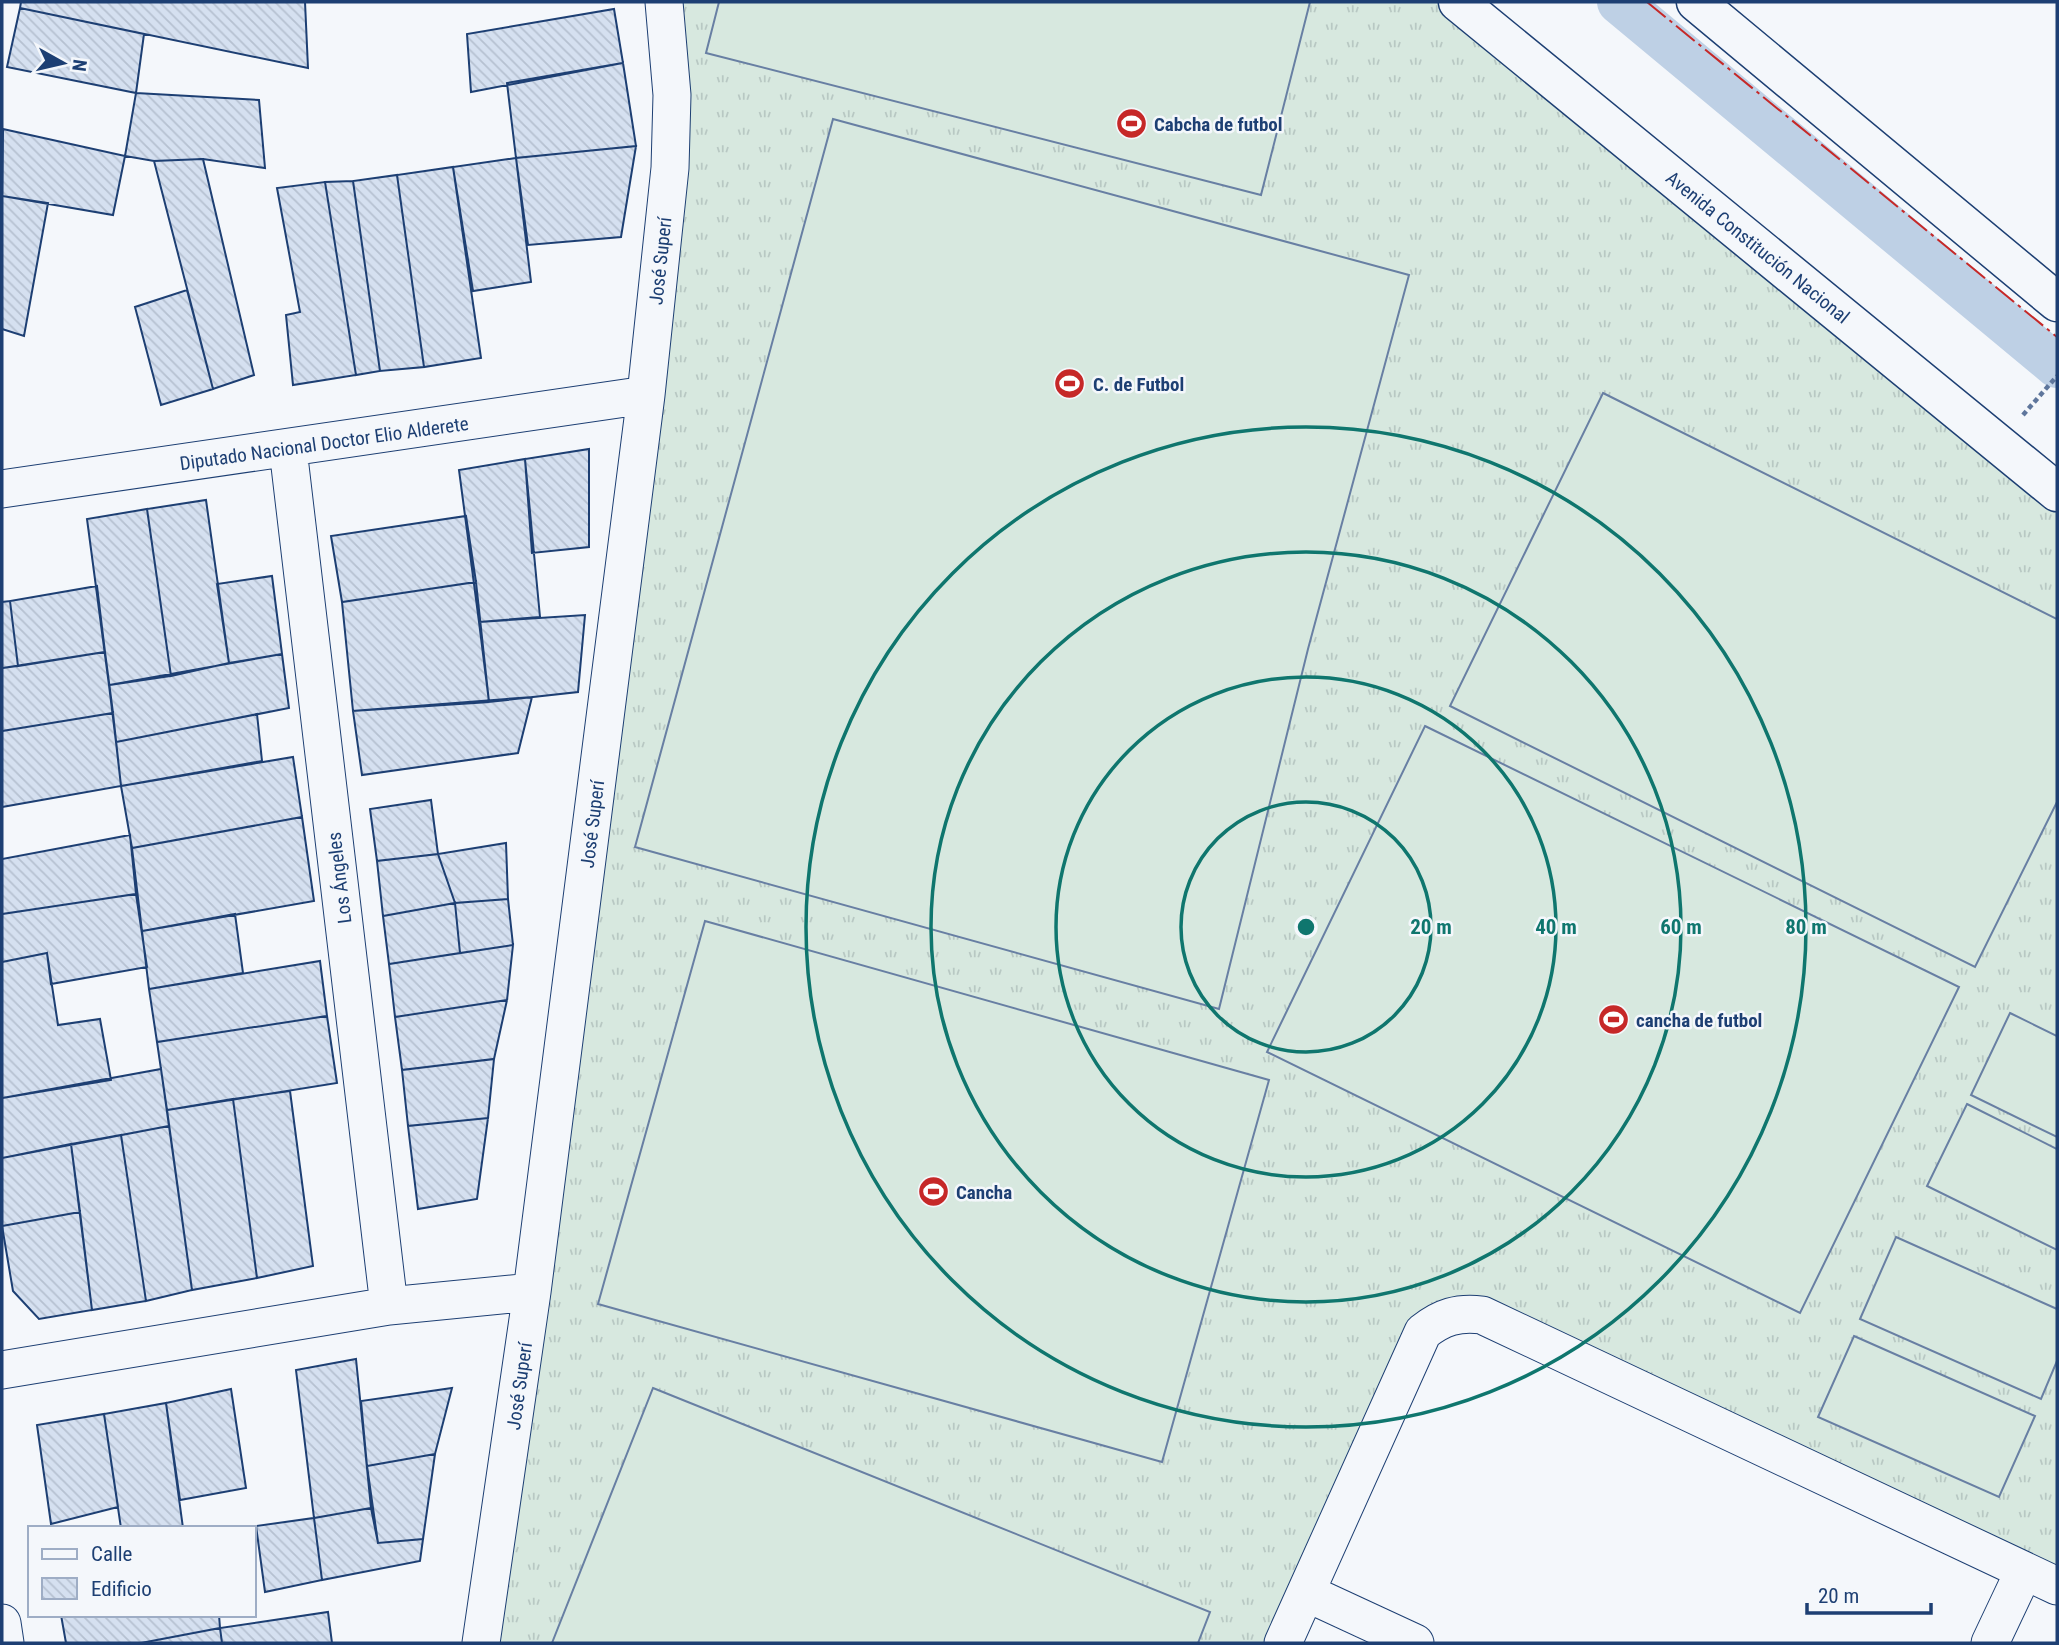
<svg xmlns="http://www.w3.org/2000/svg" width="2059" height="1645" viewBox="0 0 2059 1645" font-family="'Roboto Condensed',sans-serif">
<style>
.grass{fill:url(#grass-tufts);stroke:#687fa3;stroke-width:2}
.garden{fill:#d7e8df;stroke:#687fa3;stroke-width:2}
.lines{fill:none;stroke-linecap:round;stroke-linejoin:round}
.canal{stroke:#bed0e5;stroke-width:44}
.building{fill:url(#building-back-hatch);stroke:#1d3f73;stroke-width:2}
.street-casing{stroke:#1d3f73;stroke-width:39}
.secondary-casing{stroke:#1d3f73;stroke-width:41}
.path{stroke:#5e769c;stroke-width:4.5;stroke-dasharray:5 3.5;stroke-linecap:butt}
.street{stroke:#f4f7fb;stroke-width:37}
.secondary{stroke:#f4f7fb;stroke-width:38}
.power{stroke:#c62828;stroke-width:2;stroke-dasharray:24 5 3.5 5;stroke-linecap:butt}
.ring{fill:none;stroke:#0f766e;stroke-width:3.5}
.labels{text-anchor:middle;stroke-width:5;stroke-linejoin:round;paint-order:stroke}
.poi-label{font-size:19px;font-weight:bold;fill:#1d3f73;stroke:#f4f7fb;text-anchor:start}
.street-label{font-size:19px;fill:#1d3f73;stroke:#f4f7fb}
.centre{fill:#0f766e;stroke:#f4f7fb;stroke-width:3.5}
.ring-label{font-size:21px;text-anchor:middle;font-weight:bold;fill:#0f766e;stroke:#f4f7fb;stroke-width:5;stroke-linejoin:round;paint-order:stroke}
</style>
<defs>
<pattern id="grass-tufts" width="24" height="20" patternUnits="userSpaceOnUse" patternTransform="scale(1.75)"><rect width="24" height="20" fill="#d7e8df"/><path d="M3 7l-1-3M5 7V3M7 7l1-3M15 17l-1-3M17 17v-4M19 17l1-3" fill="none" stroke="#b8c8c3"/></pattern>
<pattern id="building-back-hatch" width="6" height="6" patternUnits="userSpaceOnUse" patternTransform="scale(1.75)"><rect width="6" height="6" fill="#d5e0f0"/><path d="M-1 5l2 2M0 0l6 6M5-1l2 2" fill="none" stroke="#b6c1d1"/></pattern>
</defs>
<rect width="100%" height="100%" fill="#f4f7fb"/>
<path class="grass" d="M657 2H1452L2057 510V1589L1464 1313 1423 1333 1278 1643H477L667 191Z"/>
<path class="garden" d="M719 2H1310L1261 195 706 53Z
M833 119 1409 275 1308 649 1219 1009 635 847Z
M1603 393 2057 619V802L1975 967 1450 706Z
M1425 726 1959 987 1800 1313 1267 1052Z
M705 921 1269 1080 1162 1462 598 1304Z
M2010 1013 2057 1036V1137L1971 1095Z
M1967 1104 2057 1149V1250L1927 1186Z
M1896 1237 2057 1309V1361L2041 1399 1860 1319Z
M1854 1336 2035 1416 1999 1497 1818 1417Z
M653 1388 1210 1612 1198 1643H552Z"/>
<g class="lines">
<path class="canal" d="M1619 2 2057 366"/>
</g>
<path class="building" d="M21 2H305L308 68 20 8Z
M20 8 144 34 136 93 7 67Z
M614 9 623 63 471 92 467 34Z
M623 63 636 146 516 158 507 83Z
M136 93 259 100 265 168 203 159 154 161 125 156Z
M3 129 125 156 113 215 2 196Z
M636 146 621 237 528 245 516 158Z
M516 158 531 282 473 291 453 167Z
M203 159 254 375 213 389 154 161Z
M453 167 481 358 424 367 397 175Z
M397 175 424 367 380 371 353 181Z
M353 181 380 371 356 375 325 182Z
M325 182 356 375 293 385 286 315 300 312 277 188Z
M2 196 48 203 24 336 2 329Z
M187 290 213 389 161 405 135 307Z
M589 449V547L532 553 525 459Z
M525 459 540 617 479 622 459 470Z
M206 500 229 663 171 676 147 509Z
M147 509 171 676 109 685 87 519Z
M466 516 476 582 342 602 331 536Z
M272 576 282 654 229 663 217 584Z
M476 582 489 702 353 711 342 602Z
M97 586 105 652 18 666 10 601Z
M10 601 18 666 2 668V602Z
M585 615 578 692 489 702 479 622Z
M105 652 113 713 2 731V668Z
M282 654 289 708 116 742 109 685Z
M532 697 518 753 362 775 353 711Z
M113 713 121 786 2 807V731Z
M257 714 262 761 121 786 116 742Z
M293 757 302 817 132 848 121 786Z
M431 800 438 854 377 861 370 809Z
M302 817 314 901 142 931 132 848Z
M130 835 136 894 2 914V859Z
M506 843 508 899 455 903 438 854Z
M438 854 455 903 383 916 377 861Z
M136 894 147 967 51 984 47 953 2 962V914Z
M508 899 513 945 460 953 455 903Z
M455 903 460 953 389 964 383 916Z
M235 914 243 973 149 989 142 931Z
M513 945 507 1000 395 1017 389 964Z
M47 953 58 1025 100 1019 111 1080 2 1098V962Z
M320 961 327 1016 157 1042 149 989Z
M507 1000 494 1059 402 1070 395 1017Z
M327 1016 337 1083 167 1110 157 1042Z
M494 1059 488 1118 408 1126 402 1070Z
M161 1069 169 1126 2 1158V1098Z
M290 1091 313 1266 257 1278 233 1099Z
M233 1099 257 1278 192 1290 167 1110Z
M488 1118 477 1199 418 1209 408 1126Z
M169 1126 192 1290 146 1301 121 1135Z
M121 1135 146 1301 92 1310 71 1144Z
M71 1144 80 1212 2 1226V1158Z
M80 1212 92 1310 39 1319 13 1291 2 1226Z
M356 1359 371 1508 314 1518 296 1370Z
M452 1388 435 1454 367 1466 361 1401Z
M231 1389 246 1488 180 1500 166 1403Z
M166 1403 183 1528H121L104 1414Z
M104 1414 118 1507 51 1524 37 1425Z
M435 1454 423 1539 378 1543 367 1466Z
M371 1508 378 1543 423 1539 420 1561 322 1580 314 1518Z
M314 1518 322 1580 265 1592 256 1526Z
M328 1612 332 1643H222L220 1628Z
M61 1615H219L220 1628 141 1643H66Z
M220 1628 222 1643H141Z"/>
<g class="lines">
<defs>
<path id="street" d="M288 449 389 1306
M2 489 646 395
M2 1370 389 1306 532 1292
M1307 1593 1415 1643
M2 1623 5 1643
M481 1643 532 1292 646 395 670 168 672 95 664 2
M1283 1643 1423 1332C1442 1317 1458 1312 1482 1315L2057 1586
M1990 1643 2024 1571"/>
<path id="secondary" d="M1458 2 2057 492
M1696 2 2057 302"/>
</defs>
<use href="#street" class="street-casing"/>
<use href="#secondary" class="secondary-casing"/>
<path class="path" d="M2023 415 2057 376"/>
<use href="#street" class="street"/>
<use href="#secondary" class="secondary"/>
<path class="power" d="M1647 2 2057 337"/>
</g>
<g class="ring">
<circle cx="1306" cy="927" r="125"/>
<circle cx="1306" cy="927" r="250"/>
<circle cx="1306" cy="927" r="375"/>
<circle cx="1306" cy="927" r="500"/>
</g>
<defs>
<symbol id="stadium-disc" viewBox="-11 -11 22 22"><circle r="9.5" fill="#c62828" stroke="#f4f7fb"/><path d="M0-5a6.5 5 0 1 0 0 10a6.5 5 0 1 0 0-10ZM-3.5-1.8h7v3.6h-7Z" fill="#fff"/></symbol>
</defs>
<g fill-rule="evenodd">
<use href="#stadium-disc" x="1114" y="106" width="35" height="35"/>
<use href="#stadium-disc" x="1052" y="366" width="35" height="35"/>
<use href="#stadium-disc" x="1596" y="1002" width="35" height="35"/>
<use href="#stadium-disc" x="916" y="1174" width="35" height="35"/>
</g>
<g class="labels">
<g class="poi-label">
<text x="1154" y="131">Cabcha de futbol</text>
<text x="1093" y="391">C. de Futbol</text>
<text x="1636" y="1027">cancha de futbol</text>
<text x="956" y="1199">Cancha</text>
</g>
<g class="street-label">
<text transform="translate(1758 247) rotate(39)" y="7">Avenida Constitución Nacional</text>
<text transform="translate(660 261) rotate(-84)" y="7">José Superí</text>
<text transform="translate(324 443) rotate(-8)" y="7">Diputado Nacional Doctor Elio Alderete</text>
<text transform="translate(592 824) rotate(-83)" y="7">José Superí</text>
<text transform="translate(339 878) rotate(-97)" y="7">Los Ángeles</text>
<text transform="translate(519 1386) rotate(-82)" y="7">José Superí</text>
</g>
</g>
<circle cx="1306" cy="927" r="10" class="centre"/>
<g class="ring-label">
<text x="1431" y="934">20 m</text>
<text x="1556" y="934">40 m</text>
<text x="1681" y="934">60 m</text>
<text x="1806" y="934">80 m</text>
</g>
<rect width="2059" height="1645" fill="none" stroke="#1d3f73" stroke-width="7"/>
<rect x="28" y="1526" width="228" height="91" fill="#f4f7fb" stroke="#9eadc5" stroke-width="2"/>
<rect x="42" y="1549" width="35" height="10" fill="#f4f7fb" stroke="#9eadc5" stroke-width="2"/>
<text x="91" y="1561" font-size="21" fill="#1d3f73">Calle</text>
<rect x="42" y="1578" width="35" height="21" fill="url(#building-back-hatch)" stroke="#9eadc5" stroke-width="2"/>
<text x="91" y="1596" font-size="21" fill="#1d3f73">Edificio</text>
<g transform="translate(63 63) rotate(98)" stroke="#f4f7fb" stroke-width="5" paint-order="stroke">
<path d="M0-5L12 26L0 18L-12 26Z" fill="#1d3f73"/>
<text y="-10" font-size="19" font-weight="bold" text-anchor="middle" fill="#1d3f73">N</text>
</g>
<path d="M1807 1603v10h124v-10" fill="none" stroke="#1d3f73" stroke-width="3.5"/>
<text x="1818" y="1603" font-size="21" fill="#1d3f73" stroke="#f4f7fb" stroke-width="5" paint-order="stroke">20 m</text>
</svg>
